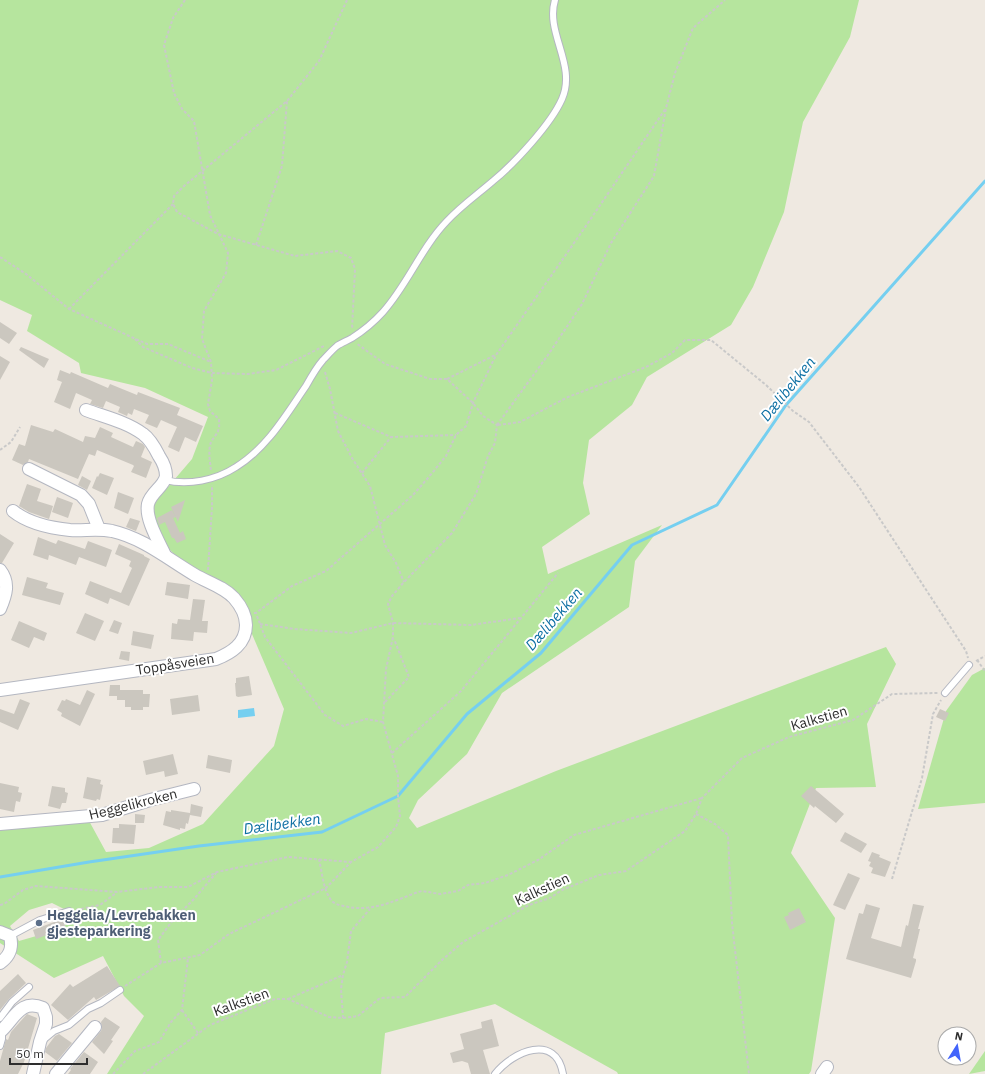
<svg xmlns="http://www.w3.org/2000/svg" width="985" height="1074" viewBox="0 0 985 1074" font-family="'IBM Plex Sans',sans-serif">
	<rect width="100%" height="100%" fill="#efe9e1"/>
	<g fill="#b6e59e" fill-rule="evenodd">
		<path d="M0,0H859L850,37L803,122L784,212L753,287L731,325L647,377L632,405L589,440L583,483L590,514L542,547L548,574L662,525L635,561L629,607L502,693L467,754L418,800L409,818L417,828L556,771L886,647L896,664L867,724L876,787L816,788L791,853L835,918L811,1071L809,1074H618L617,1072L495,1004L385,1033L381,1074H107L144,1016L124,996L103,956L54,978L0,943V824L88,819L106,852L149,848L203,824L274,746L284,709L249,627L230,588L178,558L166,546L151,515L156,495L168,487L192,459L208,417L145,388L81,373L79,363L27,331L32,315L0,300ZM52,903L64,909L67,921L64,928L19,941L10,926L29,910Z"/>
		<polygon points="985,668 985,803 918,809 946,711 972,675"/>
		<polygon points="985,1051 985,1071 969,1074"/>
	</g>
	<polygon fill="#75cff0" points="254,708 255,716 238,718 238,710"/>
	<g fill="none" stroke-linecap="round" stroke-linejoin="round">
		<polyline stroke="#75cff0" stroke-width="3" points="0,877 89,862 199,846 322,832 398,796 467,714 541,653 632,545 717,505 786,405 985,181"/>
	</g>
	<g fill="#cbc7bf">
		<polygon points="0,322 17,333 9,344 0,338"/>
		<polygon points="21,347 49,359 44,368 19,350"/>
		<polygon points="0,356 10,362 0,380"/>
		<polygon points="60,370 70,374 71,372 108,388 110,384 137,395 138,392 180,408 177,415 203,426 196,442 185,437 179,452 168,447 177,427 161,420 157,428 145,423 149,415 134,409 132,415 128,413 127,416 118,412 120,407 106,401 103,408 90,404 92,400 76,393 70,409 54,402 62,382 57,380"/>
		<polygon points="31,425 53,432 55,429 83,442 85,436 95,438 100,427 113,433 111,437 133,447 136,441 143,444 145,447 141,457 152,462 146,478 131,472 134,466 133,465 97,450 95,456 89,454 78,479 29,459 28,462 23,465 12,460 19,444 25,446"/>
		<polygon points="100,473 114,478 107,495 92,488 97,476 98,477"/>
		<polygon points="82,476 91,481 87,490 78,485"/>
		<polygon points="27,484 41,489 37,501 53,506 49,519 29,512 19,506"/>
		<polygon points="118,492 134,498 128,514 114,508"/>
		<polygon points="57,497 73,503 68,518 52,512"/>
		<polygon points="185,500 178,522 171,507"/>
		<polygon points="172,510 176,517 173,518 180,533 183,531 186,539 177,543 174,538 172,538 165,522 159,525 157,518"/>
		<polygon points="130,518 140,521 136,531 126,527"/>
		<polygon points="0,534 14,543 2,563 0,563"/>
		<polygon points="38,537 56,544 58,540 85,549 88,541 112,550 106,567 79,557 76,565 49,555 48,560 33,555"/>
		<polygon points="119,544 144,555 144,556 150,559 129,606 110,598 108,604 85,594 90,581 121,593 132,568 129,566 131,561 115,554"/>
		<polygon points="27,577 48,583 46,588 64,593 60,605 22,595"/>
		<polygon points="167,582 190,585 188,599 165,595"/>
		<polygon points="193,599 205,600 202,621 208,621 207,633 194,632 193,641 171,639 172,623 177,624 178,619 190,620"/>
		<polygon points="85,613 104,621 95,641 76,633"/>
		<polygon points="114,620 122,623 118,634 109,631"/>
		<polygon points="19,621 47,633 44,641 34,637 29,648 11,640"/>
		<polygon points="133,631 154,635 151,649 131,645"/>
		<polygon points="121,651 130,652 129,661 119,659"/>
		<polygon points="249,676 252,695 238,697 236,696 235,683 236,683 236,678"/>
		<polygon points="110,685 120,685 120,690 143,690 143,694 150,694 149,707 143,707 143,710 131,710 131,707 125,707 125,700 117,700 117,696 109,696"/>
		<polygon points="87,690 95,694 80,726 61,716 62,713 57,710 62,700 65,701 66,699 80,705"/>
		<polygon points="198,695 200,711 172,715 170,699"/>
		<polygon points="20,699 30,703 18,730 0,722 0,709 14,714"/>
		<polygon points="940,709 949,713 945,721 936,717"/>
		<polygon points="173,754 178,774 165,777 164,771 146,775 143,761"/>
		<polygon points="208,755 232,760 230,773 206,768"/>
		<polygon points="87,777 101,780 100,784 103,785 100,800 97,799 96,801 83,798"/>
		<polygon points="0,783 19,787 18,792 22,793 20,802 16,801 14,812 0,809"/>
		<polygon points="52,786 65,788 65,792 68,793 66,803 62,803 60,809 48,806"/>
		<polygon points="811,786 844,814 836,823 815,806 814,808 801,796"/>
		<polygon points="191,804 203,807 201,817 190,815 188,824 186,823 185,829 180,828 180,830 163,825 166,811 171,812 171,810 190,813"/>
		<polygon points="135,814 145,815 144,823 135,823"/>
		<polygon points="119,824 136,825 134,844 112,843 113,828 119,828"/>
		<polygon points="845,832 867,844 861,853 840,841"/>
		<polygon points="872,852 880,855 879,857 891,862 885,877 871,873 873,868 869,866 871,862 868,861"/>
		<polygon points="848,873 860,878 845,910 833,905"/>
		<polygon points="866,904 880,908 871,938 901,947 906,925 908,926 913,904 924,906 918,929 920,929 913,958 916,959 916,961 911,978 846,959 859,913 863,914"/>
		<polygon points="799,908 806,922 790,930 784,917 789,915 788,913"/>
		<polygon points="62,919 66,928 36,939 33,930"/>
		<polygon points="107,966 120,986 96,1000 94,997 68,1020 51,1005 70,984 73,987"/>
		<polygon points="18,974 26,983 9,999 0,1010 0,991"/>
		<polygon points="27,1014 37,1018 24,1062 18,1074 0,1074 0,1061 6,1039 8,1040 11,1032"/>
		<polygon points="105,1017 120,1027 111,1040 113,1041 104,1054 92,1042 101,1031 102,1028 101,1022"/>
		<polygon points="492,1019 499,1046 483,1050 490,1074 471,1074 468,1063 462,1061 453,1063 450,1053 464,1049 460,1034 482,1028 481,1022"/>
		<polygon points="59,1034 72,1043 57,1061 45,1052 46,1048 55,1036"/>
		<polygon points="84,1052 98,1062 90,1074 68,1074 71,1070 70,1069"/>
	</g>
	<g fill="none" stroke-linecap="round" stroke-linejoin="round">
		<defs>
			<g id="service">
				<path d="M165,480C188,486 216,480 236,467C267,448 286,415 306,386C311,377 316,368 323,360C327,356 332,350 337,346C341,343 347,341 352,338C363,331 374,322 383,312C408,284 421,248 447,221C461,206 478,194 493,181C514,164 551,124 562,99C577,65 545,33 555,0"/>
				<polyline points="945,693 969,665"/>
				<polyline points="10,936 40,920 69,911"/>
				<polyline points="0,1018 12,1002 29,987"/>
				<polyline points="42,1041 54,1031 69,1025 88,1009 101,1003 120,990"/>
				<polyline points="0,1046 2,1039 2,1030"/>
				<path d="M495,1074C513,1051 556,1033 563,1074"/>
			</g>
			<g id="minor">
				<path d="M86,410C105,417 127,422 143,434C150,439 155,448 159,456C163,462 166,468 166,476C164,487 151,492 148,504C145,519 159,542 165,555"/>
				<polyline points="29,469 81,495 89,504 99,529"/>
				<path d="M0,570C10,583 6,595 0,609"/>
				<path d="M0,690L216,659C231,653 246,644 246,625C246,614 241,606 234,598C224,587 207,582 195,575C168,559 143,538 112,531C97,528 84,531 70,530C50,528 28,523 13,511"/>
				<polyline points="0,824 102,815 150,800 194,789"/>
				<path d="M0,932L10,936C13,948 10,956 0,963"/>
				<path d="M0,1032C14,1020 20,998 43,1008L46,1017V1024L40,1042L33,1074"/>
				<polyline points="56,1074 95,1027"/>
				<polyline points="822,1074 827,1067"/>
			</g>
		</defs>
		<use href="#service" stroke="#b4b7c1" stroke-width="8"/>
		<use href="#minor" stroke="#b4b7c1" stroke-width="14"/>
		<g stroke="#c9c9c9" stroke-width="2" stroke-dasharray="3 2" stroke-linecap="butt">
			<path d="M185,0L173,18L164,45L174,93L182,109L194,121L210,215L228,253L226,273L204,311L202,339L211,362L212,380L208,404L210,411L219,419C220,433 217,432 211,442C208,450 210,462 211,471"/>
			<polyline points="347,0 319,61 287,101 184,186 174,196 173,204 177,212 218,234 295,256 337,251 351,258 355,269 352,329"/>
			<polyline points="256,245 282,166 287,101"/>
			<polyline points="0,257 26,274 69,309 147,344 168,344 211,362"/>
			<polyline points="69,309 173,204"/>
			<polyline points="135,339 143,347 192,368 212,373 248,374 276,370 324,346"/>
			<polyline points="325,372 330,389 338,431 352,458 370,486 385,545 396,563 404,582"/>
			<polyline points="447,379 495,355"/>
			<polyline points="335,413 391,437 456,435"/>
			<polyline points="497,425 548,355 582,304 611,243 654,176 666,108 675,73 693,28 725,0"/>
			<polyline points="498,425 520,422 568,397 646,367 672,353 685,340 711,340 766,385 793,411 809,422 859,487 966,651 968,658"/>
			<polyline points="0,450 11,442 20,427"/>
			<polyline points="362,473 391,437"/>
			<polyline points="208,570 212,507 212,485"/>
			<polyline points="254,613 256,613 292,586 326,571 413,495 428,478 446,456 456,435 466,426 473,403 496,355 590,220 666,108"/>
			<polyline points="257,616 265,637 325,715 343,726 366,719 383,722"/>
			<polyline points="260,624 295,629 351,633 393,623 471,625 520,618"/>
			<polyline points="977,660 985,671"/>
			<polyline points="976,661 985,656"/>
			<polyline points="385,702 409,677 394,639"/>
			<polyline points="392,753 461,691 558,573"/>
			<polyline points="696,814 715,824 728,835 732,923 749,1074"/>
			<path d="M319,859C322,872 323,889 331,900C334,904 339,905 344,906C370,913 394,901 418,892L422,891L440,894L458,891L468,885L485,883L508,875L538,860L574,835L702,798"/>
			<polyline points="892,879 922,778 933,714 941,700"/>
			<polyline points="0,905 4,904 23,890 36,886 117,892 159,887 188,887 217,872 288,857 351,862"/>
			<polyline points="76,910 100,905 116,893"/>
			<polyline points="161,963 158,940 173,920 194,899 216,873"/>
			<polyline points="125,986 161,963 200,955 229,934 326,888 351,862 378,847 396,827 400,816 398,796 398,776 383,722 386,669 393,637 393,623 388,604 392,596 404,582 452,533 476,494 488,456 495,443 497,425 483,416 473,403 447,379 430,379 385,364 356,343"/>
			<polyline points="288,999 343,975"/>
			<polyline points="182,1010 198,1033"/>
			<polyline points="343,1018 341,989 343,975 347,962 351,931 370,909"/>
			<polyline points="113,1074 135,1051 159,1042 171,1022 182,1010 188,958"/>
			<polyline points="143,1074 210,1025 275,999 288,999 329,1017 343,1018 358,1016 380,998 405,997 442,960 463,942 529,905 550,898 562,890 599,875 626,871 685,831 696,814 702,798 742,758 789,737 853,720 892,694 938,693"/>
		</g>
		<use href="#service" stroke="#fff" stroke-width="6"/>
		<use href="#minor" stroke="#fff" stroke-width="12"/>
	</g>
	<circle fill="#5c6f8a" stroke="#fff" stroke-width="1.5" cx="39" cy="923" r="4"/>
	<g text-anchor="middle" stroke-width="4" stroke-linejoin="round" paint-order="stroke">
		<g font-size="14" fill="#2e2e2e" stroke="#fff">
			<text transform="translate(175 664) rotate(-9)" y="5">Toppåsveien</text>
			<text transform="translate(819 718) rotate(-16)" y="5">Kalkstien</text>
			<text transform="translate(133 804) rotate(-14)" y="5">Heggelikroken</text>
			<text transform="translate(542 889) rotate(-25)" y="5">Kalkstien</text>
			<text transform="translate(241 1002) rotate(-20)" y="5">Kalkstien</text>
		</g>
		<g font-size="14" font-weight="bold" fill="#4e5e75" stroke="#fff" text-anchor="start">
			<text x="47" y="920">Heggelia/Levrebakken<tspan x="47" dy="16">gjesteparkering</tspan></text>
		</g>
		<g font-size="15" font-style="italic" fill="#0d6fa3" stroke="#fff">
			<text transform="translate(788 389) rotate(-51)" y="5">Dælibekken</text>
			<text transform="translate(554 619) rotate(-49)" y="5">Dælibekken</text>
			<text transform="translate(282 824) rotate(-8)" y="5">Dælibekken</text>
		</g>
	</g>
	<g transform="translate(957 1046) rotate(11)"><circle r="19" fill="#ffffff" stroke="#ababab"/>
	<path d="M0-3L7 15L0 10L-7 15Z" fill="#4264fb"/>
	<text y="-6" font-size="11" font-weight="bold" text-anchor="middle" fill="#2e2e2e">N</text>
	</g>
	<path d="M10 1058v6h77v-6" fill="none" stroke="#2e2e2e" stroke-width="2"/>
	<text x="16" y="1058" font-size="12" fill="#2e2e2e" stroke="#ffffff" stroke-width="3" paint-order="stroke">50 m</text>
</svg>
